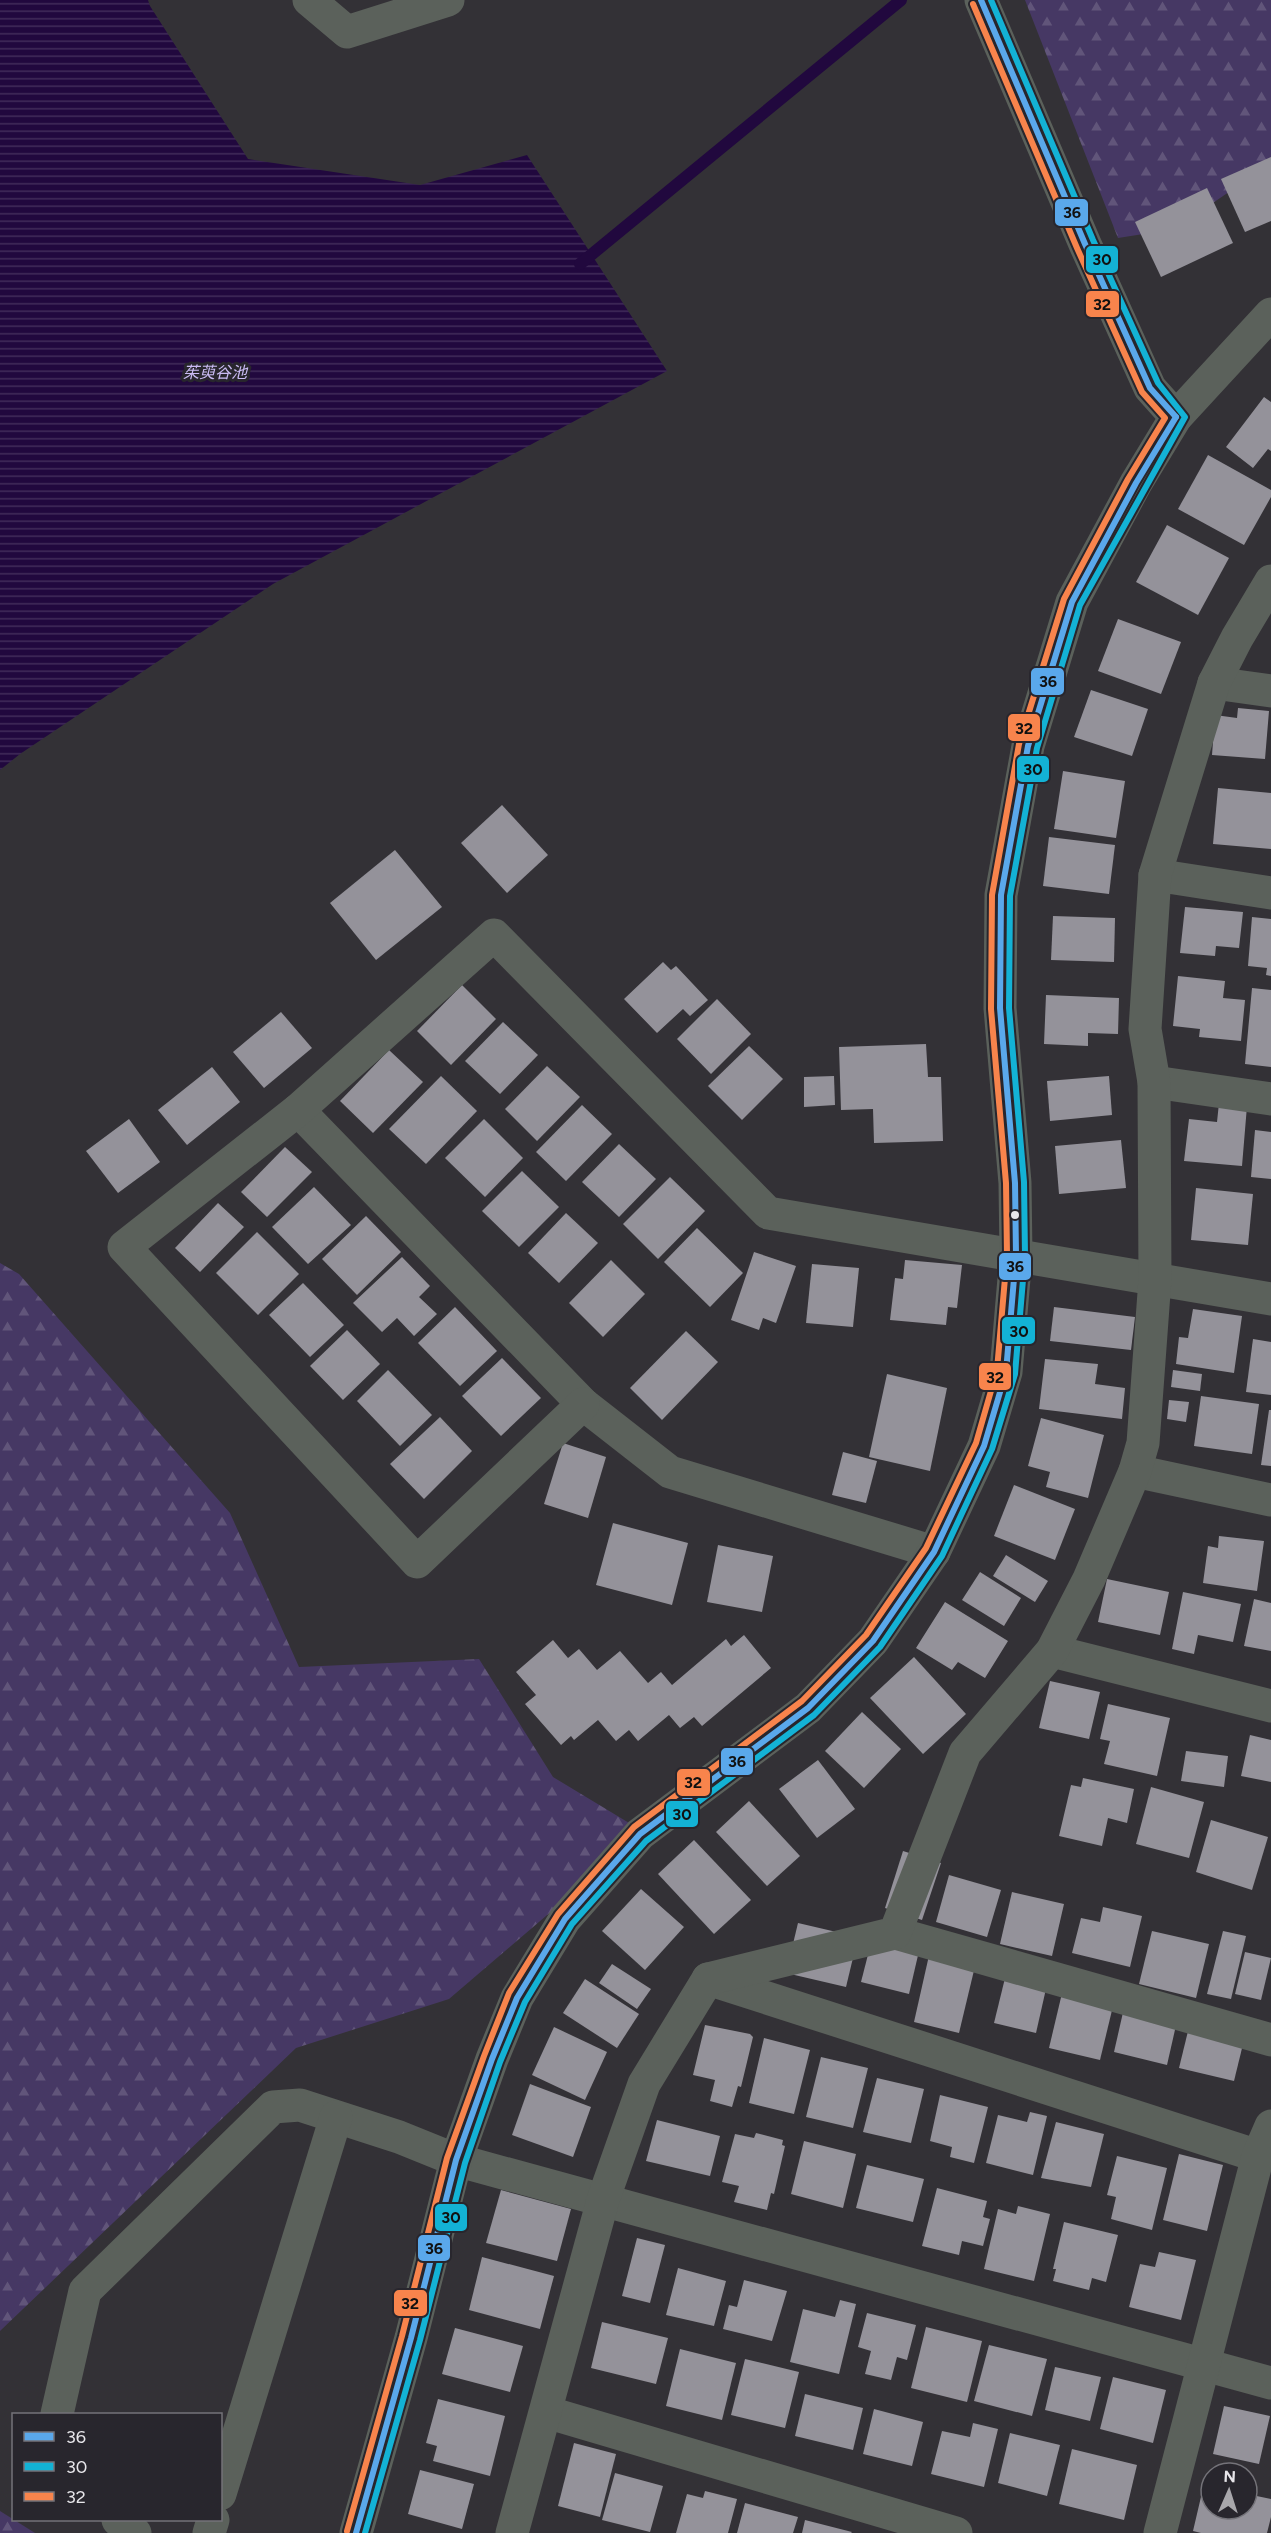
<svg xmlns="http://www.w3.org/2000/svg" width="1271" height="2533" viewBox="0 0 1271 2533" font-family="Figtree,'Noto Sans JP',sans-serif">
	<defs>
		<pattern id="forest-firs" width="22" height="20" patternUnits="userSpaceOnUse" patternTransform="scale(1.5)"><rect width="22" height="20" fill="#463864"/><path d="M5 1l3.5 6h-7zM16 11l3.5 6h-7z" fill="#61557a"/></pattern>
		<pattern id="water-rules" width="6" height="5" patternUnits="userSpaceOnUse" patternTransform="scale(1.5)"><rect width="6" height="5" fill="#21083e"/><path d="M0 2.5h6" fill="none" stroke="#412c5a"/></pattern>
	</defs>
	<rect width="100%" height="100%" fill="#333136"/>
	<g fill="url(#forest-firs)">
		<polygon points="1025,0 1271,0 1271,163 1175,229 1118,238"/>
		<polygon points="0,1263 19,1274 230,1513 299,1667 479,1659 553,1777 644,1832 449,1999 296,2048 0,2331"/>
		<polygon points="0,2511 35,2533 0,2533"/>
	</g>
	<polygon fill="url(#water-rules)" points="0,0 148,0 150,6 248,159 420,185 527,155 667,371 273,584 20,754 0,770"/>
	<g fill="none" stroke-linecap="round" stroke-linejoin="round">
		<polyline stroke="#21083e" stroke-width="12" points="580,264 901,0"/>
	</g>
	<g fill="#94929a">
		<polygon points="1271,157 1271,221 1245,232 1221,179"/>
		<polygon points="1207,188 1233,243 1161,277 1135,222"/>
		<polygon points="1264,397 1271,402 1271,451 1268,449 1253,468 1226,447"/>
		<polygon points="1208,455 1271,490 1271,497 1244,545 1178,509"/>
		<polygon points="1167,525 1229,558 1198,615 1136,582"/>
		<polygon points="1118,619 1181,642 1161,694 1098,671"/>
		<polygon points="1091,690 1148,709 1132,756 1074,737"/>
		<polygon points="1238,708 1269,711 1265,759 1212,755 1215,715 1237,718"/>
		<polygon points="1063,771 1125,781 1116,838 1054,829"/>
		<polygon points="1218,788 1271,793 1271,849 1213,844"/>
		<polygon points="502,805 548,855 507,893 461,843"/>
		<polygon points="1049,837 1115,845 1109,894 1043,886"/>
		<polygon points="395,850 442,907 376,960 330,903"/>
		<polygon points="1185,907 1243,912 1239,948 1216,946 1215,956 1180,953"/>
		<polygon points="1053,916 1115,918 1114,962 1051,960"/>
		<polygon points="1252,917 1271,919 1271,976 1266,975 1267,968 1248,966"/>
		<polygon points="663,962 671,970 676,966 708,1000 690,1016 683,1009 657,1033 624,999"/>
		<polygon points="1178,976 1225,981 1223,998 1245,1000 1241,1041 1199,1037 1200,1029 1173,1026"/>
		<polygon points="462,985 496,1019 451,1065 417,1031"/>
		<polygon points="1252,988 1271,990 1271,1067 1245,1064"/>
		<polygon points="1046,995 1119,998 1118,1034 1088,1033 1088,1046 1044,1044"/>
		<polygon points="717,999 751,1034 711,1074 677,1039"/>
		<polygon points="281,1012 312,1048 264,1088 233,1052"/>
		<polygon points="503,1022 538,1055 500,1094 465,1061"/>
		<polygon points="926,1044 928,1077 941,1077 943,1141 874,1143 873,1109 841,1110 839,1047"/>
		<polygon points="749,1046 783,1079 742,1120 708,1086"/>
		<polygon points="389,1050 423,1082 373,1133 340,1101"/>
		<polygon points="547,1066 580,1097 537,1141 505,1109"/>
		<polygon points="212,1067 240,1102 187,1145 158,1110"/>
		<polygon points="441,1076 477,1111 426,1164 389,1129"/>
		<polygon points="834,1076 835,1105 804,1107 804,1077"/>
		<polygon points="1109,1076 1112,1115 1050,1121 1047,1081"/>
		<polygon points="1219,1103 1247,1106 1242,1166 1184,1161 1189,1119 1217,1122"/>
		<polygon points="582,1105 612,1134 566,1181 536,1152"/>
		<polygon points="129,1119 160,1162 118,1193 86,1151"/>
		<polygon points="484,1119 523,1158 485,1197 445,1158"/>
		<polygon points="1255,1130 1271,1132 1271,1179 1251,1177"/>
		<polygon points="1121,1140 1126,1188 1059,1194 1055,1146"/>
		<polygon points="619,1144 656,1179 619,1217 582,1182"/>
		<polygon points="285,1147 312,1172 267,1217 241,1192"/>
		<polygon points="522,1171 559,1207 519,1247 482,1211"/>
		<polygon points="670,1177 705,1211 658,1259 623,1224"/>
		<polygon points="314,1187 351,1225 308,1264 272,1227"/>
		<polygon points="1196,1188 1253,1194 1248,1245 1191,1240"/>
		<polygon points="218,1203 244,1227 200,1272 175,1248"/>
		<polygon points="566,1213 598,1243 559,1283 528,1253"/>
		<polygon points="366,1216 401,1252 357,1295 322,1259"/>
		<polygon points="697,1228 743,1273 710,1307 664,1262"/>
		<polygon points="257,1232 299,1274 258,1315 216,1273"/>
		<polygon points="754,1252 796,1266 776,1323 763,1318 759,1330 731,1320"/>
		<polygon points="402,1257 430,1286 419,1297 437,1314 414,1336 397,1318 382,1332 353,1303"/>
		<polygon points="611,1260 645,1294 603,1337 569,1303"/>
		<polygon points="905,1260 962,1265 957,1308 948,1307 946,1325 890,1320 895,1278 903,1279"/>
		<polygon points="812,1264 859,1268 853,1327 806,1323"/>
		<polygon points="303,1283 344,1325 310,1357 269,1315"/>
		<polygon points="455,1307 497,1351 460,1386 418,1343"/>
		<polygon points="1054,1307 1135,1317 1131,1350 1050,1341"/>
		<polygon points="1193,1309 1242,1316 1234,1373 1176,1364 1179,1337 1188,1338"/>
		<polygon points="347,1330 380,1364 343,1400 310,1366"/>
		<polygon points="686,1331 718,1362 662,1420 630,1388"/>
		<polygon points="1253,1339 1271,1342 1271,1395 1246,1392"/>
		<polygon points="502,1358 541,1398 501,1436 462,1396"/>
		<polygon points="1045,1359 1098,1364 1095,1384 1125,1388 1122,1419 1039,1409"/>
		<polygon points="388,1370 432,1415 400,1446 357,1401"/>
		<polygon points="1173,1370 1202,1374 1200,1391 1171,1387"/>
		<polygon points="887,1374 947,1388 930,1471 869,1457"/>
		<polygon points="1201,1396 1259,1404 1252,1454 1194,1446"/>
		<polygon points="1169,1400 1189,1402 1186,1422 1167,1419"/>
		<polygon points="1269,1410 1271,1410 1271,1466 1261,1465"/>
		<polygon points="440,1417 472,1451 424,1499 390,1464"/>
		<polygon points="1041,1418 1104,1435 1088,1498 1046,1487 1050,1472 1028,1466"/>
		<polygon points="563,1443 606,1457 588,1518 544,1504"/>
		<polygon points="843,1452 877,1461 866,1503 832,1495"/>
		<polygon points="1014,1485 1075,1509 1055,1560 994,1536"/>
		<polygon points="613,1523 688,1543 672,1605 596,1585"/>
		<polygon points="1219,1536 1264,1541 1257,1591 1203,1583 1208,1546 1218,1548"/>
		<polygon points="718,1545 773,1556 762,1612 707,1602"/>
		<polygon points="1006,1555 1048,1581 1035,1602 993,1576"/>
		<polygon points="980,1572 1021,1598 1004,1626 962,1600"/>
		<polygon points="1107,1579 1169,1592 1160,1635 1098,1622"/>
		<polygon points="1183,1592 1241,1604 1233,1642 1198,1635 1194,1654 1172,1649"/>
		<polygon points="1254,1599 1271,1603 1271,1651 1244,1646"/>
		<polygon points="945,1602 1008,1641 985,1678 958,1662 952,1670 916,1648"/>
		<polygon points="744,1635 771,1668 702,1726 694,1717 680,1728 669,1715 638,1741 629,1730 616,1741 598,1720 574,1740 571,1736 561,1745 525,1704 536,1695 516,1672 553,1640 568,1658 579,1649 597,1670 620,1651 648,1683 661,1672 672,1685 726,1639 731,1646"/>
		<polygon points="914,1657 966,1714 923,1754 870,1698"/>
		<polygon points="1050,1681 1100,1692 1089,1739 1039,1728"/>
		<polygon points="1108,1704 1170,1718 1157,1776 1104,1764 1110,1741 1100,1739"/>
		<polygon points="862,1712 901,1749 864,1788 825,1751"/>
		<polygon points="1250,1735 1271,1740 1271,1782 1241,1776"/>
		<polygon points="1186,1751 1228,1756 1224,1787 1181,1781"/>
		<polygon points="818,1760 855,1809 817,1838 779,1789"/>
		<polygon points="1083,1778 1134,1789 1127,1823 1108,1818 1102,1846 1059,1836 1071,1785 1081,1787"/>
		<polygon points="1151,1787 1204,1802 1189,1858 1136,1844"/>
		<polygon points="749,1801 800,1856 767,1886 716,1832"/>
		<polygon points="1211,1820 1268,1837 1252,1890 1196,1872"/>
		<polygon points="694,1840 751,1900 714,1934 658,1874"/>
		<polygon points="903,1851 941,1863 922,1920 885,1908"/>
		<polygon points="949,1875 1001,1890 987,1937 936,1922"/>
		<polygon points="641,1889 684,1927 645,1970 602,1931"/>
		<polygon points="1012,1892 1064,1904 1052,1956 1000,1944"/>
		<polygon points="1103,1907 1142,1916 1130,1967 1072,1953 1081,1918 1100,1922"/>
		<polygon points="798,1923 858,1937 846,1987 786,1973"/>
		<polygon points="1152,1931 1209,1944 1196,1998 1139,1984"/>
		<polygon points="1223,1931 1246,1936 1231,1999 1207,1994"/>
		<polygon points="872,1939 919,1951 909,1994 861,1982"/>
		<polygon points="930,1951 976,1962 959,2033 914,2022"/>
		<polygon points="1245,1952 1271,1958 1261,2000 1235,1994"/>
		<polygon points="612,1964 651,1989 637,2009 599,1983"/>
		<polygon points="1007,1970 1048,1980 1036,2033 994,2023"/>
		<polygon points="585,1979 639,2014 617,2048 563,2013"/>
		<polygon points="1063,1989 1114,2002 1100,2060 1049,2048"/>
		<polygon points="1124,2008 1177,2021 1167,2065 1114,2052"/>
		<polygon points="1190,2023 1245,2036 1234,2081 1179,2068"/>
		<polygon points="705,2025 750,2034 753,2037 741,2087 738,2086 732,2107 710,2101 715,2080 693,2075"/>
		<polygon points="554,2027 607,2052 585,2100 532,2075"/>
		<polygon points="764,2038 810,2050 794,2114 749,2103"/>
		<polygon points="821,2057 868,2068 853,2128 806,2117"/>
		<polygon points="877,2078 924,2089 911,2143 863,2132"/>
		<polygon points="530,2084 591,2107 573,2157 512,2135"/>
		<polygon points="940,2095 988,2107 974,2163 950,2157 952,2147 930,2141"/>
		<polygon points="1030,2112 1047,2116 1033,2175 986,2163 998,2115 1027,2122"/>
		<polygon points="657,2120 720,2136 710,2176 646,2161"/>
		<polygon points="1056,2122 1104,2134 1091,2187 1041,2178"/>
		<polygon points="756,2133 783,2140 782,2145 785,2146 774,2194 771,2193 767,2210 734,2202 739,2186 722,2182 735,2134 754,2138"/>
		<polygon points="804,2141 856,2154 843,2208 791,2194"/>
		<polygon points="1179,2154 1223,2165 1207,2231 1163,2220"/>
		<polygon points="1117,2156 1167,2168 1152,2230 1111,2219 1116,2197 1107,2195"/>
		<polygon points="867,2165 924,2179 913,2222 856,2208"/>
		<polygon points="937,2188 987,2201 983,2217 990,2219 983,2246 962,2241 959,2255 922,2246"/>
		<polygon points="501,2190 571,2209 557,2261 486,2243"/>
		<polygon points="1018,2206 1050,2214 1034,2281 984,2269 998,2209 1016,2214"/>
		<polygon points="1064,2222 1118,2235 1106,2282 1092,2278 1089,2290 1053,2281 1056,2269 1053,2269"/>
		<polygon points="637,2238 665,2245 650,2303 622,2296"/>
		<polygon points="1159,2252 1196,2260 1181,2320 1129,2307 1140,2264 1155,2267"/>
		<polygon points="482,2257 554,2276 540,2329 469,2310"/>
		<polygon points="678,2268 726,2281 714,2326 666,2315"/>
		<polygon points="744,2280 787,2291 772,2341 723,2329 729,2305 737,2307"/>
		<polygon points="840,2300 856,2304 839,2374 790,2362 803,2309 835,2317"/>
		<polygon points="867,2313 916,2325 907,2360 897,2357 891,2380 865,2374 871,2351 858,2347"/>
		<polygon points="602,2322 668,2338 656,2384 591,2368"/>
		<polygon points="926,2327 982,2341 967,2402 911,2388"/>
		<polygon points="455,2328 523,2346 510,2392 442,2374"/>
		<polygon points="989,2345 1047,2359 1032,2416 974,2401"/>
		<polygon points="680,2349 736,2363 722,2420 666,2406"/>
		<polygon points="745,2359 799,2372 785,2428 731,2415"/>
		<polygon points="1055,2367 1101,2377 1090,2421 1045,2410"/>
		<polygon points="1113,2377 1166,2390 1153,2443 1100,2429"/>
		<polygon points="805,2394 863,2408 853,2450 795,2436"/>
		<polygon points="438,2399 505,2416 490,2476 433,2461 437,2446 426,2443"/>
		<polygon points="1224,2406 1270,2416 1259,2464 1213,2454"/>
		<polygon points="874,2409 923,2422 912,2466 863,2454"/>
		<polygon points="973,2423 998,2429 984,2487 931,2474 942,2431 970,2437"/>
		<polygon points="1010,2433 1060,2445 1047,2496 998,2483"/>
		<polygon points="574,2443 616,2454 600,2517 558,2506"/>
		<polygon points="1072,2449 1137,2465 1124,2520 1059,2504"/>
		<polygon points="420,2470 474,2484 462,2529 408,2514"/>
		<polygon points="615,2473 663,2486 650,2532 602,2520"/>
		<polygon points="1204,2484 1211,2486 1211,2509 1247,2509 1247,2494 1271,2499 1271,2517 1267,2533 1201,2533 1193,2531"/>
		<polygon points="705,2491 737,2499 728,2533 676,2533 687,2494 703,2498"/>
		<polygon points="745,2503 798,2517 793,2533 737,2533"/>
		<polygon points="805,2520 852,2532 851,2533 802,2533"/>
	</g>
	<g fill="none" stroke-linecap="round" stroke-linejoin="round">
		<g stroke="#5b615b" stroke-width="33">
			<polyline points="309,0 347,32 448,0"/>
			<polyline points="981,0 1085,244 1150,388 1176,417"/>
			<polyline points="1214,683 1271,691"/>
			<polyline points="1155,875 1271,893"/>
			<polyline points="1154,1082 1271,1099"/>
			<polyline points="298,1110 583,1404 670,1472 934,1552"/>
			<polyline points="583,1404 417,1562 124,1247 298,1110 494,935 768,1213 1271,1299"/>
			<polyline points="1135,1471 1271,1500"/>
			<polyline points="1052,1651 1271,1706"/>
			<polyline points="895,1933 1271,2040"/>
			<polyline points="708,1979 1258,2156"/>
			<polyline points="546,2412 956,2533"/>
			<polyline points="57,2414 85,2291 273,2107 300,2105 399,2137 456,2160 1271,2383"/>
			<polyline points="220,2494 336,2117"/>
			<polyline points="118,2520 135,2533"/>
			<polyline points="209,2533 213,2520"/>
			<polyline points="356,2533 411,2338 456,2160 492,2059 517,1998 565,1919 640,1834 808,1708 873,1641 934,1552 984,1446 1006,1372 1016,1255 1015,1183 1000,1008 1001,895 1028,746 1072,602 1136,483 1176,417 1271,314"/>
			<polyline points="512,2533 603,2200 644,2084 708,1979 895,1933 965,1753 1052,1651 1089,1579 1135,1471 1143,1443 1155,1279 1154,1082 1145,1029 1155,875 1214,683 1237,638 1271,581"/>
			<polyline points="1160,2533 1258,2156 1271,2126"/>
		</g>
		<defs>
			<g id="bus-1">
				<polyline points="981,0 1085,244 1150,388 1176,417"/>
				<polyline points="356,2533 411,2338 456,2160 492,2059 517,1998 565,1919 640,1834 808,1708 873,1641 934,1552 984,1446 1006,1372 1016,1255 1015,1183 1000,1008 1001,895 1028,746 1072,602 1136,483 1176,417"/>
			</g>
			<polyline id="bus-2" points="365,2533 420,2340 465,2163 500,2062 525,2002 572,1924 646,1841 814,1715 880,1647 942,1556 992,1449 1015,1374 1025,1256 1024,1182 1009,1008 1010,896 1037,748 1080,605 1185,417 1158,383 1093,240 991,0"/>
			<polyline id="bus-3" points="347,2531 402,2336 447,2158 484,2056 509,1993 558,1914 634,1827 802,1701 866,1635 926,1548 976,1443 997,1370 1007,1255 1006,1183 991,1009 992,895 1019,744 1064,599 1128,479 1165,418 1142,392 1077,248 973,4"/>
		</defs>
		<use href="#bus-1" stroke="#28262d" stroke-width="10"/>
		<use href="#bus-2" stroke="#28262d" stroke-width="10"/>
		<use href="#bus-3" stroke="#28262d" stroke-width="10"/>
		<use href="#bus-1" stroke="#5aa8eb" stroke-width="6"/>
		<use href="#bus-2" stroke="#13b2d5" stroke-width="6"/>
		<use href="#bus-3" stroke="#f8844c" stroke-width="6"/>
	</g>
	<circle fill="#e7e6ea" stroke="#28262d" stroke-width="2" cx="1015" cy="1215" r="5"/>
	<g text-anchor="middle" stroke-width="6" stroke-linejoin="round" paint-order="stroke">
		<g font-size="16" font-style="italic" fill="#cabbf3" stroke="#28262d">
			<text x="215" y="378">茱萸谷池</text>
		</g>
	</g>
	<g stroke="#28262d" stroke-width="2">
		<rect x="1054" y="198" width="35" height="29" rx="6" fill="#5aa8eb"/>
		<rect x="1085" y="245" width="34" height="29" rx="6" fill="#13b2d5"/>
		<rect x="1085" y="290" width="35" height="28" rx="6" fill="#f8844c"/>
		<rect x="1030" y="667" width="35" height="29" rx="6" fill="#5aa8eb"/>
		<rect x="1007" y="713" width="34" height="29" rx="6" fill="#f8844c"/>
		<rect x="1016" y="755" width="34" height="28" rx="6" fill="#13b2d5"/>
		<rect x="998" y="1252" width="34" height="29" rx="6" fill="#5aa8eb"/>
		<rect x="1001" y="1316" width="35" height="29" rx="6" fill="#13b2d5"/>
		<rect x="978" y="1362" width="34" height="29" rx="6" fill="#f8844c"/>
		<rect x="720" y="1747" width="34" height="29" rx="6" fill="#5aa8eb"/>
		<rect x="676" y="1768" width="35" height="29" rx="6" fill="#f8844c"/>
		<rect x="665" y="1800" width="34" height="28" rx="6" fill="#13b2d5"/>
		<rect x="434" y="2203" width="34" height="29" rx="6" fill="#13b2d5"/>
		<rect x="417" y="2234" width="34" height="28" rx="6" fill="#5aa8eb"/>
		<rect x="393" y="2289" width="35" height="28" rx="6" fill="#f8844c"/>
	</g>
	<g font-size="16" text-anchor="middle" font-weight="bold" fill="#111">
		<text x="1072" y="218">36</text>
		<text x="1102" y="265">30</text>
		<text x="1102" y="310">32</text>
		<text x="1048" y="687">36</text>
		<text x="1024" y="734">32</text>
		<text x="1033" y="775">30</text>
		<text x="1015" y="1272">36</text>
		<text x="1019" y="1337">30</text>
		<text x="995" y="1383">32</text>
		<text x="737" y="1767">36</text>
		<text x="693" y="1788">32</text>
		<text x="682" y="1820">30</text>
		<text x="451" y="2223">30</text>
		<text x="434" y="2254">36</text>
		<text x="410" y="2309">32</text>
	</g>
	<rect x="12" y="2413" width="210" height="108" fill="#28262d" stroke="#747379" stroke-width="1.5"/>
	<rect x="24" y="2432" width="30" height="9" fill="#5aa8eb" stroke="#747379" stroke-width="1.5"/>
	<text x="66" y="2443" font-size="18" fill="#e7e6ea">36</text>
	<rect x="24" y="2462" width="30" height="9" fill="#13b2d5" stroke="#747379" stroke-width="1.5"/>
	<text x="66" y="2473" font-size="18" fill="#e7e6ea">30</text>
	<rect x="24" y="2492" width="30" height="9" fill="#f8844c" stroke="#747379" stroke-width="1.5"/>
	<text x="66" y="2503" font-size="18" fill="#e7e6ea">32</text>
	<g transform="translate(1229 2491) rotate(3)"><circle r="28" fill="#28262d" stroke="#747379" stroke-width="1.5"/>
	<path d="M0-4.5L10 22L0 15L-10 22Z" fill="#a8a7ab"/>
	<text y="-9" font-size="16" font-weight="bold" text-anchor="middle" fill="#e7e6ea">N</text>
	</g>
</svg>
